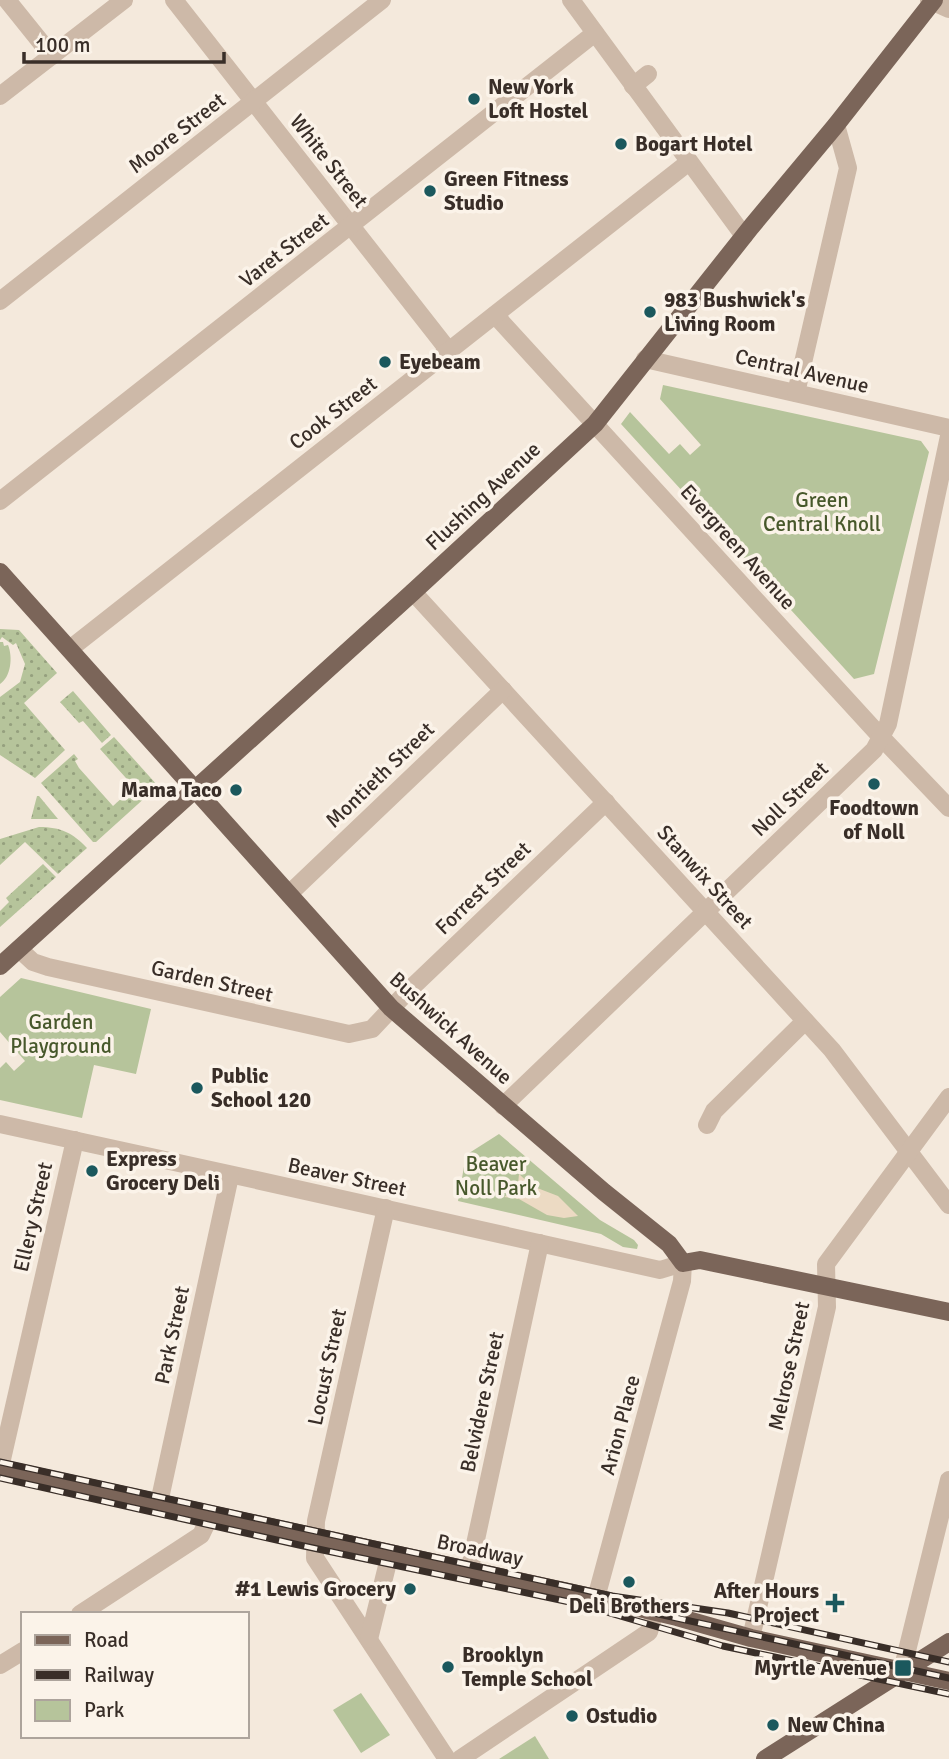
<svg xmlns="http://www.w3.org/2000/svg" width="949" height="1759" viewBox="0 0 949 1759" font-family="Signika,sans-serif">
	<defs>
		<pattern id="grass-dots" width="8" height="8" patternUnits="userSpaceOnUse" patternTransform="scale(1.75)"><rect width="8" height="8" fill="#b6c49b"/><path d="M2 2h.1M6 6h.1" fill="none" stroke="#95a07e" stroke-width="1.8" stroke-linecap="round"/></pattern>
	</defs>
	<rect width="100%" height="100%" fill="#f4e9dc"/>
	<g fill="url(#grass-dots)">
		<polygon points="0,629 19,630 57,673 24,703 65,750 35,778 0,755 0,697 20,682 25,664 16,643 13,645 2,637 0,640"/>
		<polygon points="73,691 111,735 102,743 83,721 79,723 60,702"/>
		<polygon points="114,737 158,786 96,842 93,842 41,783 74,754 78,759 75,761 79,768 113,806 134,787 100,749"/>
		<polygon points="37,796 39,796 58,819 31,819"/>
		<path d="M39,827C61,827 73,833 87,848L58,874L25,842L0,865V839Z"/>
		<polygon points="43,864 56,877 0,927 0,911 9,902 6,898"/>
	</g>
	<g fill="#b6c49b">
		<polygon points="663,385 921,441 929,452 874,674 854,679 621,424 630,412 669,454 680,444 690,455 701,445 660,399"/>
		<path d="M0,642H3L4,646L8,645C13,657 11,677 0,684Z"/>
		<polygon points="21,978 151,1009 136,1074 94,1065 82,1118 0,1100 0,1068 6,1062 14,1071 25,1061 0,1032 0,997"/>
		<polygon points="499,1134 600,1220 634,1240 638,1245 637,1249 623,1247 601,1234 458,1201 466,1155"/>
		<polygon points="361,1693 390,1735 361,1753 333,1710"/>
		<polygon points="535,1736 549,1759 499,1759"/>
	</g>
	<polygon fill="#ecdac3" points="519,1174 532,1186 558,1196 578,1216 564,1218 547,1215 519,1199 504,1197 514,1190 521,1192 523,1190 518,1184"/>
	<g fill="none" stroke-linecap="round" stroke-linejoin="round">
		<g stroke="#cdb9a8" stroke-width="18">
			<polyline points="7,0 52,56"/>
			<polyline points="174,0 449,351"/>
			<polyline points="571,0 744,236"/>
			<polyline points="929,0 949,9"/>
			<polyline points="633,86 648,74"/>
			<polyline points="0,96 124,0"/>
			<polyline points="0,301 382,0"/>
			<polyline points="495,315 881,737 949,808"/>
			<polyline points="645,359 949,428"/>
			<polyline points="796,393 848,168 836,125"/>
			<polyline points="0,501 595,33"/>
			<polyline points="413,592 832,1050 949,1205"/>
			<polyline points="71,648 689,162"/>
			<polyline points="289,894 503,690"/>
			<polyline points="19,949 33,962 48,967 349,1034 372,1029 405,994 606,802"/>
			<polyline points="503,1106 874,750 888,724 949,436"/>
			<path d="M0,1124C220,1172 441,1220 660,1270L683,1263L682,1281L596,1598"/>
			<polyline points="707,1125 714,1111 805,1021"/>
			<polyline points="386,1208 316,1521 315,1558 447,1759"/>
			<polyline points="0,1468 75,1140"/>
			<polyline points="159,1503 230,1176"/>
			<polyline points="469,1572 540,1243"/>
			<polyline points="80,1614 201,1535 211,1514"/>
			<polyline points="751,1638 827,1307 826,1264 949,1097"/>
			<polyline points="369,1639 390,1554"/>
			<polyline points="0,1665 23,1651"/>
			<polyline points="902,1671 949,1480"/>
			<polyline points="460,1759 649,1632 655,1612"/>
		</g>
		<g stroke="#7b6559" stroke-width="18">
			<polyline points="0,572 391,1008 604,1192 669,1244 683,1263 700,1260 949,1312"/>
			<polyline points="0,966 413,592 595,424 751,227 836,125 934,0"/>
			<polyline points="0,1468 596,1598 677,1617 751,1638 949,1681"/>
			<polyline points="765,1759 949,1642"/>
		</g>
		<defs>
			<g id="rail">
				<polyline points="0,1462 612,1596 728,1613 949,1662"/>
				<polyline points="0,1478 299,1545 579,1604 723,1646 949,1694"/>
				<polyline points="622,1606 949,1678"/>
			</g>
		</defs>
		<use href="#rail" stroke="#392e28" stroke-width="7"/>
		<use href="#rail" stroke="#fbf3e9" stroke-width="4.5" stroke-dasharray="13" stroke-linecap="butt"/>
	</g>
	<g fill="#1b585d" stroke="#fbf3e9" stroke-width="2.5">
		<circle cx="474" cy="99" r="7"/>
		<circle cx="621" cy="144" r="7"/>
		<circle cx="430" cy="191" r="7"/>
		<circle cx="650" cy="312" r="7"/>
		<circle cx="385" cy="362" r="7"/>
		<circle cx="874" cy="784" r="7"/>
		<circle cx="236" cy="790" r="7"/>
		<circle cx="197" cy="1088" r="7"/>
		<circle cx="92" cy="1171" r="7"/>
		<circle cx="629" cy="1582" r="7"/>
		<circle cx="410" cy="1589" r="7"/>
		<path d="M831.5 1592.5h7v7h7v7h-7v7h-7v-7h-7v-7h7z"/>
		<circle cx="448" cy="1667" r="7"/>
		<rect x="894" y="1659" width="18" height="18" rx="3.5"/>
		<circle cx="572" cy="1716" r="7"/>
		<circle cx="773" cy="1725" r="7"/>
	</g>
	<g text-anchor="middle" stroke-width="7" stroke-linejoin="round" paint-order="stroke">
		<g font-size="21" font-weight="bold" fill="#392e28" stroke="#fbf3e9" text-anchor="start">
			<text x="488" y="94">New York<tspan x="488" dy="24">Loft Hostel</tspan></text>
			<text x="635" y="151">Bogart Hotel</text>
			<text x="444" y="186">Green Fitness<tspan x="444" dy="24">Studio</tspan></text>
			<text x="664" y="307">983 Bushwick's<tspan x="664" dy="24">Living Room</tspan></text>
			<text x="399" y="369">Eyebeam</text>
			<text x="222" y="797" text-anchor="end">Mama Taco</text>
			<text x="874" y="815" text-anchor="middle">Foodtown<tspan x="874" dy="24">of Noll</tspan></text>
			<text x="211" y="1083">Public<tspan x="211" dy="24">School 120</tspan></text>
			<text x="106" y="1166">Express<tspan x="106" dy="24">Grocery Deli</tspan></text>
			<text x="396" y="1596" text-anchor="end">#1 Lewis Grocery</text>
			<text x="819" y="1598" text-anchor="end">After Hours<tspan x="819" dy="24">Project</tspan></text>
			<text x="629" y="1613" text-anchor="middle">Deli Brothers</text>
			<text x="462" y="1662">Brooklyn<tspan x="462" dy="24">Temple School</tspan></text>
			<text x="887" y="1675" text-anchor="end">Myrtle Avenue</text>
			<text x="586" y="1723">Ostudio</text>
			<text x="787" y="1732">New China</text>
		</g>
		<g font-size="21" fill="#392e28" stroke="#fbf3e9">
			<text transform="translate(177 133) rotate(-38)" y="7">Moore Street</text>
			<text transform="translate(329 161) rotate(52)" y="7">White Street</text>
			<text transform="translate(284 250) rotate(-38)" y="7">Varet Street</text>
			<text transform="translate(802 371) rotate(13)" y="7">Central Avenue</text>
			<text transform="translate(333 413) rotate(-38)" y="7">Cook Street</text>
			<text transform="translate(483 496) rotate(-43)" y="7">Flushing Avenue</text>
			<text transform="translate(738 547) rotate(48)" y="7">Evergreen Avenue</text>
			<text transform="translate(380 775) rotate(-44)" y="7">Montieth Street</text>
			<text transform="translate(790 799) rotate(-44)" y="7">Noll Street</text>
			<text transform="translate(705 877) rotate(48)" y="7">Stanwix Street</text>
			<text transform="translate(483 888) rotate(-44)" y="7">Forrest Street</text>
			<text transform="translate(212 981) rotate(13)" y="7">Garden Street</text>
			<text transform="translate(451 1028) rotate(42)" y="7">Bushwick Avenue</text>
			<text transform="translate(347 1177) rotate(12)" y="7">Beaver Street</text>
			<text transform="translate(33 1217) rotate(-77)" y="7">Ellery Street</text>
			<text transform="translate(172 1335) rotate(-78)" y="7">Park Street</text>
			<text transform="translate(789 1366) rotate(-78)" y="7">Melrose Street</text>
			<text transform="translate(327 1367) rotate(-78)" y="7">Locust Street</text>
			<text transform="translate(482 1402) rotate(-78)" y="7">Belvidere Street</text>
			<text transform="translate(620 1425) rotate(-75)" y="7">Arion Place</text>
			<text transform="translate(480 1550) rotate(12)" y="7">Broadway</text>
		</g>
		<g font-size="21" fill="#47582b" stroke="#fbf3e9">
			<text x="822" y="507">Green<tspan x="822" dy="24">Central Knoll</tspan></text>
			<text x="61" y="1029">Garden<tspan x="61" dy="24">Playground</tspan></text>
			<text x="496" y="1171">Beaver<tspan x="496" dy="24">Noll Park</tspan></text>
		</g>
	</g>
	<rect x="21" y="1612" width="228" height="126" fill="#fbf3e9" stroke="#ada49c" stroke-width="2"/>
	<rect x="35" y="1635" width="35" height="10" fill="#7b6559" stroke="#ada49c" stroke-width="2"/>
	<text x="84" y="1647" font-size="21" fill="#392e28">Road</text>
	<rect x="35" y="1670" width="35" height="10" fill="#392e28" stroke="#ada49c" stroke-width="2"/>
	<text x="84" y="1682" font-size="21" fill="#392e28">Railway</text>
	<rect x="35" y="1700" width="35" height="21" fill="#b6c49b" stroke="#ada49c" stroke-width="2"/>
	<text x="84" y="1717" font-size="21" fill="#392e28">Park</text>
	<path d="M24 52v10h200v-10" fill="none" stroke="#392e28" stroke-width="3.5"/>
	<text x="35" y="52" font-size="21" fill="#392e28" stroke="#fbf3e9" stroke-width="5" paint-order="stroke">100 m</text>
</svg>
